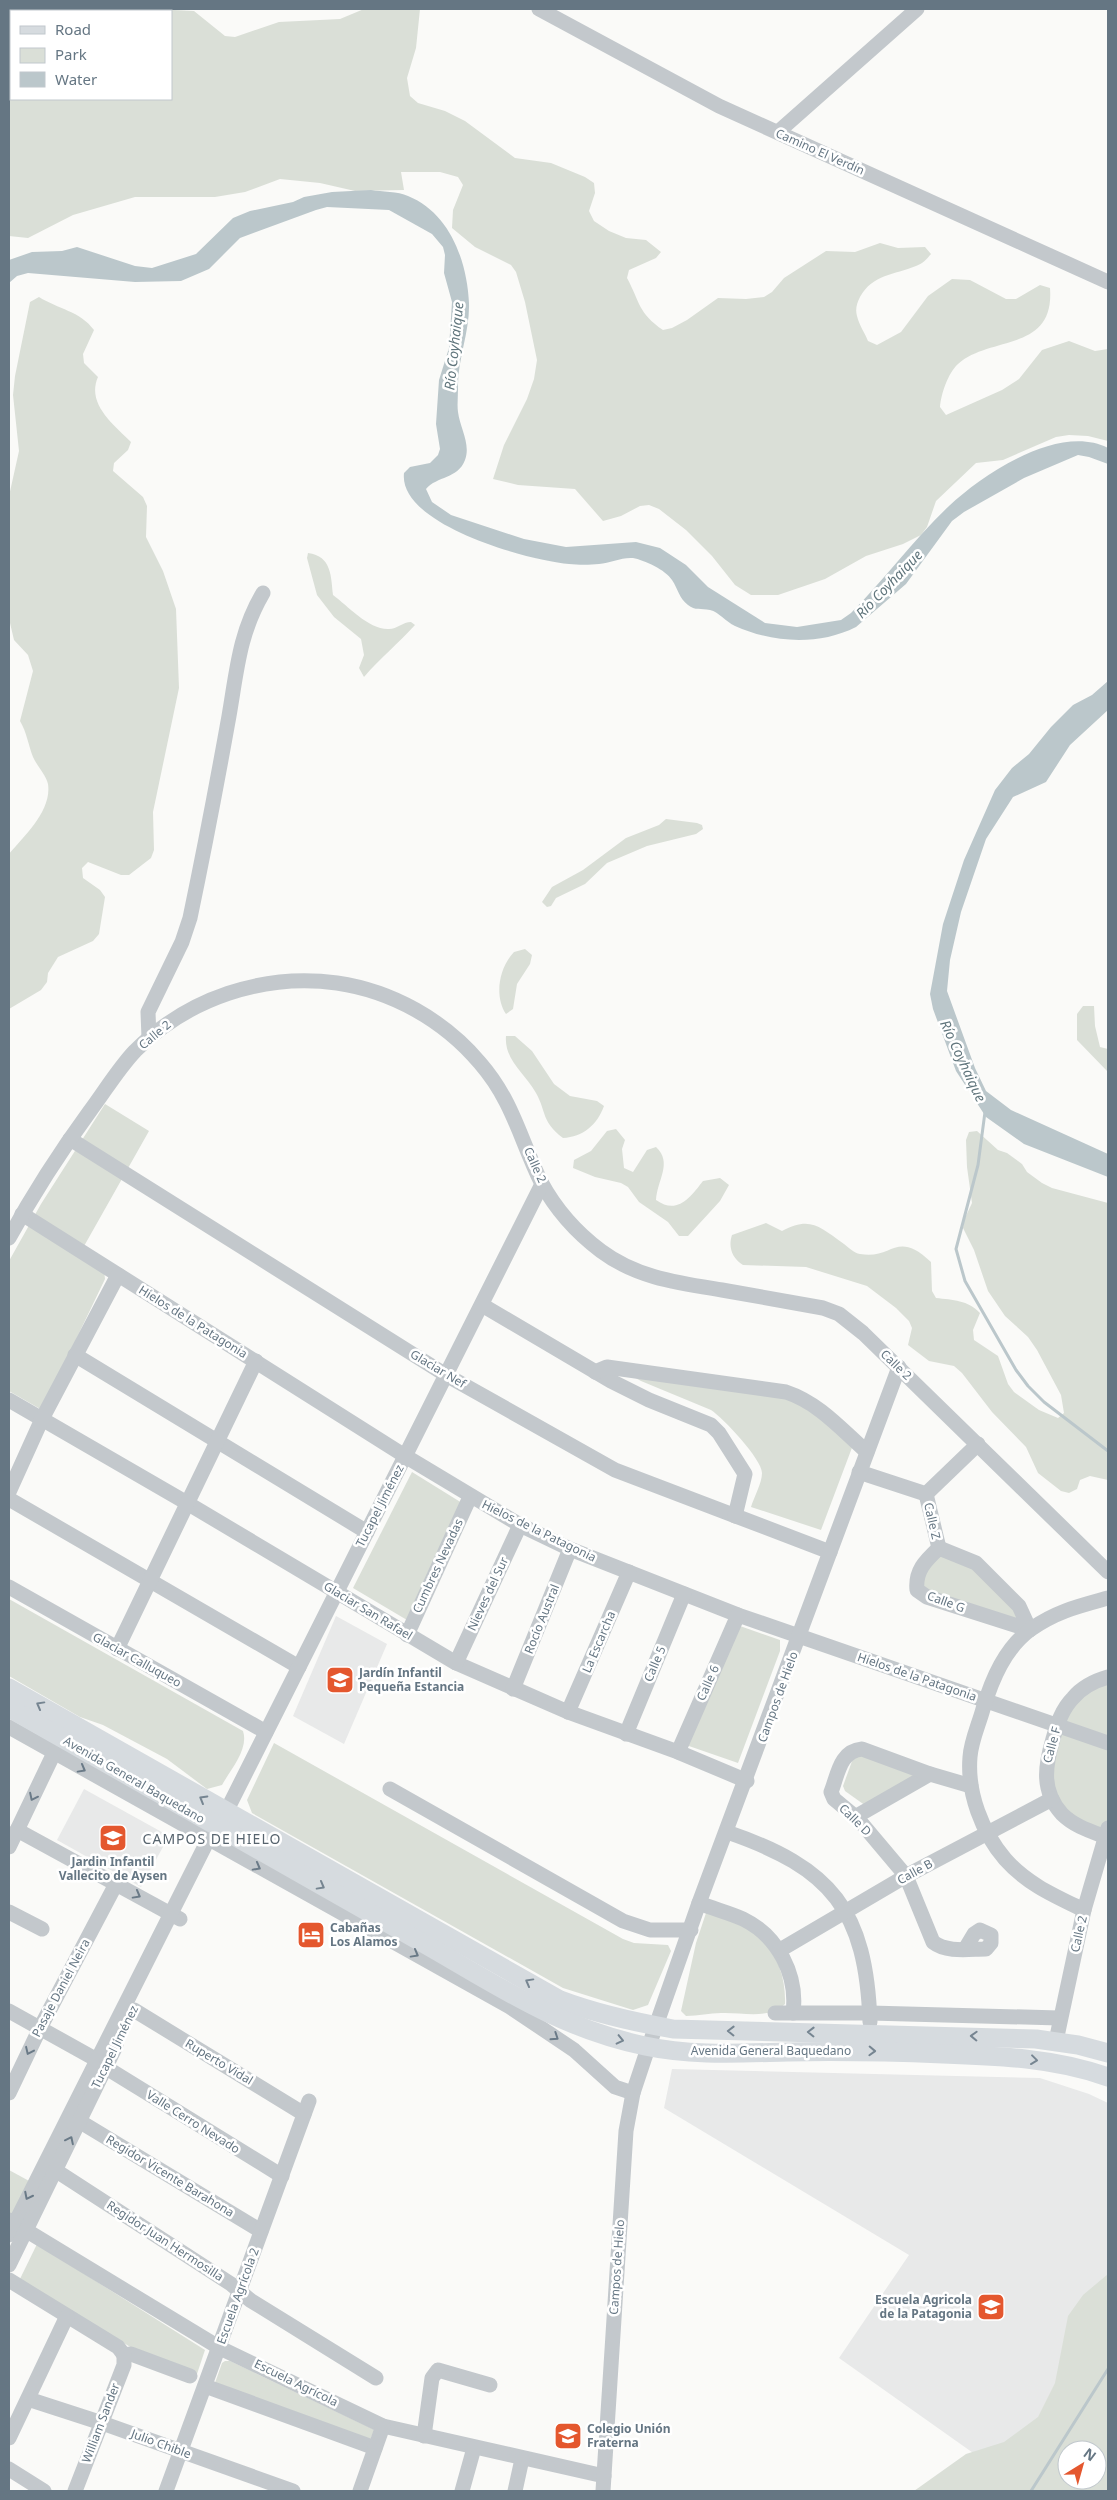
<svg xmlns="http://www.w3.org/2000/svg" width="1117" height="2500" viewBox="0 0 1117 2500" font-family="'Noto Sans',sans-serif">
	<rect width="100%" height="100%" fill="#fafaf8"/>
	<g fill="#e8e9e9">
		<polygon points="336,1616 387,1644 344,1744 293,1716"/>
		<polygon points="84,1789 169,1836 141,1887 57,1840"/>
		<polygon points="672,2069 1040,2078 1089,2094 1108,2103 1108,2368 1027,2491 839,2358 909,2255 664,2108"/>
	</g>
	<g fill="#dadfd7" fill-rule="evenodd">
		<path d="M9,9H59L61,11H11V99H171V11H67L74,9H155L194,11L225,36L235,37L279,22L340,19L364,9H420L416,48L407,78L410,96L418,103L445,111L465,121L515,158L551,163L585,177L594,183L595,193L589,211L594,221L609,231L626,238L646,240L661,252L656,258L629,270L627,278C640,302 638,313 663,330L672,328L687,320L718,298L746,299L764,297L772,292L784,278L826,251L855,252L880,243L898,248L925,247L931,254C927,259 922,264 916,266C894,275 873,274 860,297C857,303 855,309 857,316C859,325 865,333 868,341L877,345L901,332L928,296L952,279L970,280L1006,299H1016L1040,285L1050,288C1055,353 990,335 958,364C948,373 941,394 940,407L946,415L1002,390L1019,379L1042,350L1069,341L1095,351L1108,349V441L1088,436L1069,435L1056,437L1003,460L976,463L936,501L927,527L921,535L903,544L866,556L825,579L778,595H751L735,585L712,556L686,530L659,509L649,505L640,506L621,516L603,521L575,489L518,485L493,479L504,445L527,399L534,379L537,360L525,302L516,272L511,265L475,247L452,228L453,210L463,185L458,177L440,172H401L404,190L355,191L320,183L280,179L245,192L215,197H135L73,215L28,238L9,236Z"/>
		<path d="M39,297C58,309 80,311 94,330L83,354L84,363L98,377C86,404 114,425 131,442L128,450L114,463L113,471L143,497L147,506L146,537L163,571L176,609L179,688L153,812L154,850L151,858L129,875H121L88,862L82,868L83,878L100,890L105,897L99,934L93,941L58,957L48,973L47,982L41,990L9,1009V854C24,836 52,811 48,784C46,775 37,766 33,757C28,744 27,733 20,721L33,671L28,655L14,640L10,623L9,496L19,451L13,395L15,376L30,302Z"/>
		<path d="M308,553C332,556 331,577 333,595C348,606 369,630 389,629C397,629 403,622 411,622L415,625C399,643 380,658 364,677L359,668L364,655L361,639L334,617L317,595L307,558Z"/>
		<polygon points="666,819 697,823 702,825 703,829 696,834 647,846 607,863 585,884 556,898 551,906 547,907 542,902 552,887 583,870 626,838 659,825"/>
		<path d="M525,949L532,955L530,964L517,984L513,1009L506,1014C494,996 499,968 514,952Z"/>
		<polygon points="1083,1006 1094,1006 1095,1026 1100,1047 1108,1049 1108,1072 1077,1040 1077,1014"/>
		<path d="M506,1036H515L532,1051L554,1084L570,1096L597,1101L604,1106C597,1125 583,1137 563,1138C541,1121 547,1113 536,1093C525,1073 504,1060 506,1036Z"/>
		<polygon points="105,1104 149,1131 79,1255 104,1270 105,1279 42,1410 9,1391 9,1261 41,1204"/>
		<path d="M616,1129L625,1140L622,1149L624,1168L633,1172L647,1150L656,1147C673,1163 657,1180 656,1200C677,1215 690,1198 703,1181L720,1178L729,1185L720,1201L688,1236H679L668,1222L639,1202L628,1187L621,1183L595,1177L573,1168L574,1160L591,1151L607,1131Z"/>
		<path d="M977,1131L998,1150L1007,1153L1022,1164L1027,1172L1042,1183L1052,1188L1108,1203V1480L1090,1476L1080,1480L1077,1489L1069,1493L1061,1491L1038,1473L1026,1447L992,1412L962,1373L954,1366L929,1361L908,1345L912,1328L909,1321L896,1308L867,1286L806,1267L743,1265C732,1258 728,1247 732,1235L766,1223L782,1231C810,1216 819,1226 844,1244C848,1247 854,1253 860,1254C893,1260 896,1229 931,1262L932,1291L936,1298C953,1300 968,1300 980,1313L973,1330L974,1340L998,1356L1008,1384L1014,1392L1039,1410L1058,1418L1064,1413L1061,1395L1037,1350L1028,1337L1005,1316L988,1291L974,1250L963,1228L964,1220L972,1203L967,1167L966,1140L969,1132Z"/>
		<path d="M628,1374L795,1397L853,1445L821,1530L751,1507C754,1497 762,1483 762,1473C762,1459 723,1418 711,1410L641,1381Z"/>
		<polygon points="412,1472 462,1503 407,1620 353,1588"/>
		<polygon points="939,1552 975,1566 1017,1608 1026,1626 921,1589 929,1561"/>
		<path d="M9,1599L243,1731C249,1749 231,1769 222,1785L207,1789L167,1759L103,1725L80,1717L9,1676Z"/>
		<polygon points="740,1626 780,1640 780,1651 738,1763 686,1745"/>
		<polygon points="1108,1680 1108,1740 1061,1724 1072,1702"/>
		<polygon points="1059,1729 1108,1746 1108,1819 1104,1834 1065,1811 1051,1788"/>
		<polygon points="274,1743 623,1939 634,1943 668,1945 671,1951 648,2005 633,2010 563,1988 252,1813 247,1800"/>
		<polygon points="855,1753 920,1772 866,1806 845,1791 843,1786"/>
		<path d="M707,1910C720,1916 746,1924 757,1934C777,1951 786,1978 785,2004C768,2020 742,2012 721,2013C710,2013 698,2016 686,2016L681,2011L696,1943Z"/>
		<polygon points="9,2170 31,2182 14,2218 9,2216"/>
		<polygon points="37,2244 205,2350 197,2374 144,2355 19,2281"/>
		<path d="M1108,2274V2491H914L966,2454L1004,2442L1038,2417L1055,2383L1068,2316L1083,2295ZM1067,2450H1097V2480H1067Z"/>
		<polygon points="225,2361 230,2361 375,2430 370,2440 215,2383 222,2363"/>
	</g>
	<g fill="#bbc7cb">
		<path d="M371,190C382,192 398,191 408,196C450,213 467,261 469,303C470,332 457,360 458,389C458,397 457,405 458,412C460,428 471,444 465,460C458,479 437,476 426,489L432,502L451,515L524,539L566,547L636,542L660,548L686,565L708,587L765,623L797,627L841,620L851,613C885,579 914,539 949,506C984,473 1060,423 1108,448V464L1089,457L1078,455L1024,478L964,512L952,521L906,584L856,627C818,646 773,643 735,626C726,622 719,612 710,610C701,608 695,611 688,605C679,598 678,589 672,580C666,570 644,560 633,558C622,557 610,563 599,564C590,565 578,565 569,564C530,561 398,525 404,473L410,467L430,463L438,455L440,449L436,424L439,380L449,348L452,302L444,273L445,255L443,247L432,234L389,210L327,207L316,210L240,238L209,269L181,281L135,282L28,273L17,276L9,283V260L32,252L62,251L77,247L135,266L152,268L196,254L233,218L250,211L293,202L304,197L332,192Z"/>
		<polygon points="1108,681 1108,710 1070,745 1046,782 1013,797 986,839 961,912 950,960 947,991 975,1068 986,1091 1011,1110 1108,1154 1108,1177 1024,1144 986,1117 956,1071 933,1009 930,994 943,924 964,860 995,790 1012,768 1029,754 1051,727 1073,705 1092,695"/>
	</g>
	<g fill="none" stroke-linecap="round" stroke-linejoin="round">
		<g stroke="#bbc7cb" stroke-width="3">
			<polyline points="985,1112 978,1165 956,1249 965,1281 1016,1370 1028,1386 1044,1402 1108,1451"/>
			<polyline points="1031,2491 1108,2369"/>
		</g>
		<g stroke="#c3c8cc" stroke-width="15">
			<polyline points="539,9 719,106 1108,282"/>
			<polyline points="778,132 917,9"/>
			<path d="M149,1038L148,1012L182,942L190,918C204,851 217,783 229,716C237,670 239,634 263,593"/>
			<polyline points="70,1139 446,1375 615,1470 830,1552"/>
			<polyline points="22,1214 405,1456 520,1525 570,1549 738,1615 1108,1743"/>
			<path d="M9,1238C33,1194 60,1152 90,1111C105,1091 118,1069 135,1051C188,998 263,973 337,983C392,991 444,1020 480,1063C513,1101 520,1139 541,1182C555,1208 577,1233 601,1251C637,1278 679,1283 722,1290C756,1296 790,1302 823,1308L839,1314L863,1333L1108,1572"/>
			<polyline points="482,1305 611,1381 649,1400 711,1425 719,1433 745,1474 735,1516"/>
			<polyline points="75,1355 367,1532"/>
			<path d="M595,1372L607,1367L786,1392C819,1403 841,1429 867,1452"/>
			<polyline points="9,1400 187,1503 456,1663 568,1712 678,1752 747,1781"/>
			<polyline points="859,1472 926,1494 978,1444"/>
			<polyline points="9,1492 42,1419 118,1275"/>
			<polyline points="926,1494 939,1548"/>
			<polyline points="9,1499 299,1667"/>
			<path d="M939,1548L976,1563L1019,1606L1030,1630L927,1597L917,1590C915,1571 925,1561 939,1548Z"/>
			<polyline points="9,1587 266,1732"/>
			<polyline points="407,1635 470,1497"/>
			<polyline points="117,1649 256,1361"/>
			<polyline points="456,1663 520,1525"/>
			<polyline points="513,1689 570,1549"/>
			<polyline points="568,1712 629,1572"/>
			<polyline points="9,1727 510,2007 574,2050 615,2087 633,2093"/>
			<polyline points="626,1734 684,1594"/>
			<polyline points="678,1752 738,1615"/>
			<polyline points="390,1789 623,1921 650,1930 691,1930"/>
			<polyline points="855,1817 930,1774"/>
			<polyline points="17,1830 180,1919"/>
			<path d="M727,1832C832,1868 866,1910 870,2022"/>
			<path d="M1106,1837C1090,1831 1074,1826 1062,1814C1041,1791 1045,1766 1053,1739C1057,1724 1062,1709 1073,1698C1082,1687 1094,1681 1108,1677"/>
			<polyline points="9,1847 54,1753"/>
			<path d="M699,1903C714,1909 730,1913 743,1919C778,1936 798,1975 793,2013"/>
			<path d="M1084,1910C1055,1896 1027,1884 1005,1859C982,1832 967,1793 970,1757C971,1741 979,1724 983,1709C992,1679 1005,1648 1031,1629C1057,1611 1079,1606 1108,1598"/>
			<polyline points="9,1912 42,1929"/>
			<path d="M965,1949L974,1934L980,1930L991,1935V1943L986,1949C969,1949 947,1953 933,1942L906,1876L858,1819L834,1799L831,1792C838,1774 840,1751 862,1749L930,1774L971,1786"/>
			<polyline points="780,1950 906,1876 1052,1799"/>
			<polyline points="134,2010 304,2114"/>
			<polyline points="9,2011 97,2060"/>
			<polyline points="775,2013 870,2013 1059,2018"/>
			<polyline points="1056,2041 1084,1910 1108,1828"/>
			<polyline points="105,2067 282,2176"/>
			<polyline points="9,2093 40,2028 116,1884"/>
			<polyline points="79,2121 261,2231"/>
			<polyline points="55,2170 231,2284 250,2300 376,2378"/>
			<polyline points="9,2220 220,2348 383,2426 604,2476"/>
			<polyline points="9,2235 208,1840 226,1812 542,1184"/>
			<polyline points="9,2265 116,2046"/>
			<polyline points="9,2280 118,2347 124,2355"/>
			<polyline points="124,2355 131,2354 190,2376"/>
			<polyline points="205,2386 375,2448"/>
			<polyline points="28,2399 102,2423 293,2491"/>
			<polyline points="424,2436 432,2378 438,2370 490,2385"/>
			<polyline points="9,2438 67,2316"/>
			<polyline points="9,2469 44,2491"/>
			<polyline points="75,2491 124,2365 124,2355"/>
			<polyline points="166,2491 309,2101"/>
			<polyline points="360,2491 383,2426"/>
			<polyline points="462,2491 474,2448"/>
			<polyline points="515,2491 522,2459"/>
			<polyline points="603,2491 626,2131 633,2093 645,2057 699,1903 899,1367"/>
		</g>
		<g stroke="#d6dbdf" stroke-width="19">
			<path d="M9,1688L560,2000C597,2014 634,2022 673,2029L1036,2039L1078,2045L1108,2053"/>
			<path d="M9,1708C143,1785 279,1861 414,1938C493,1982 554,2027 645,2046C691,2056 741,2053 788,2052C840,2051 892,2052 943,2054C999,2056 1055,2058 1108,2077"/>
		</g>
	</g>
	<defs><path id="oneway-chevron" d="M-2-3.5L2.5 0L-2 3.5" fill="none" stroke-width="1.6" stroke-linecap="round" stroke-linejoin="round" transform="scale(1.25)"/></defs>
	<g stroke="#768591">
		<use href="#oneway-chevron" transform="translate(40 1705) rotate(-151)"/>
		<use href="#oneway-chevron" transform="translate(203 1799) rotate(-150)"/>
		<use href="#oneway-chevron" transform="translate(321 1886) rotate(29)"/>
		<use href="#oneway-chevron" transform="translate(529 1982) rotate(-151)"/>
		<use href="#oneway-chevron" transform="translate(731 2031) rotate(-179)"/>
		<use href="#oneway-chevron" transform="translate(811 2032) rotate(-179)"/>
		<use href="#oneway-chevron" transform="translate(974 2036) rotate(-178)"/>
		<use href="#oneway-chevron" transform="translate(620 2040) rotate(13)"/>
		<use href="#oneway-chevron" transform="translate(872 2051) rotate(2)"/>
		<use href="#oneway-chevron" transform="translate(1034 2060) rotate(7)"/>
	</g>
	<g stroke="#6a7a87">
		<use href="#oneway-chevron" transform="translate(82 1769) rotate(29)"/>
		<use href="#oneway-chevron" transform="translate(33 1797) rotate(116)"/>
		<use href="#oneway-chevron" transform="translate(257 1867) rotate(29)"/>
		<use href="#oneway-chevron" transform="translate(137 1895) rotate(29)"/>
		<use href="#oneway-chevron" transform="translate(415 1954) rotate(29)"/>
		<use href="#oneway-chevron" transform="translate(555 2037) rotate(34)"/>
		<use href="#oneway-chevron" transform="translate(29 2051) rotate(115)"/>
		<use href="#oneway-chevron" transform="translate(70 2140) rotate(-64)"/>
		<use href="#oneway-chevron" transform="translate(28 2196) rotate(117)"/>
	</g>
	<defs>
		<symbol id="school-square" viewBox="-11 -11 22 22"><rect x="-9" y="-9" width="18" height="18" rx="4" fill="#e4572e" stroke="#fff"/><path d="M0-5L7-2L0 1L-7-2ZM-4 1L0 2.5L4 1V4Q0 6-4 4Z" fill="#fff"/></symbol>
		<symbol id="hotel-square" viewBox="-11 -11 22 22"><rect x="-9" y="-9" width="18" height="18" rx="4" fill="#e4572e" stroke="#fff"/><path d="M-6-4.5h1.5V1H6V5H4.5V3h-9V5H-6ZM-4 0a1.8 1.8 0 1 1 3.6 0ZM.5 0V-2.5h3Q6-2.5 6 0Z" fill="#fff"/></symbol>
	</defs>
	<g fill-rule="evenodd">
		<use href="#school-square" x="324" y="1664" width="32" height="32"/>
		<use href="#school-square" x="97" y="1822" width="32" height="32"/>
		<use href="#hotel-square" x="295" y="1919" width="32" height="32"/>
		<use href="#school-square" x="975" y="2291" width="32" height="32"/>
		<use href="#school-square" x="552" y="2420" width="32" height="32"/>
	</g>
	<g text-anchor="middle" stroke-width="5" stroke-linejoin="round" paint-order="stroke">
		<g font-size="12" fill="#657683" stroke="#fff">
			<text transform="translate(820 152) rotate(24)" y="4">Camino El Verdín</text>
			<text transform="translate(155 1035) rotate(-40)" y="4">Calle 2</text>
			<text transform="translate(535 1165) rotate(66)" y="4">Calle 2</text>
			<text transform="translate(193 1322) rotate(32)" y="4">Hielos de la Patagonia</text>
			<text transform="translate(896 1365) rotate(44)" y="4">Calle 2</text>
			<text transform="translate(438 1369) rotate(31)" y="4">Glaciar Nef</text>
			<text transform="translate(380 1506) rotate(-63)" y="4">Tucapel Jiménez</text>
			<text transform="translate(932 1521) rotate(77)" y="4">Calle Z</text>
			<text transform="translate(539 1531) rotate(26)" y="4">Hielos de la Patagonia</text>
			<text transform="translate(438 1566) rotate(-65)" y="4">Cumbres Nevadas</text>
			<text transform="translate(488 1594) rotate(-65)" y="4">Nieves del Sur</text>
			<text transform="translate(946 1602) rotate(20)" y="4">Calle G</text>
			<text transform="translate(368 1611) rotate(31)" y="4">Glaciar San Rafael</text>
			<text transform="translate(542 1619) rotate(-68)" y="4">Rocío Austral</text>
			<text transform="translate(599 1642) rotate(-67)" y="4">La Escarcha</text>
			<text transform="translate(137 1660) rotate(29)" y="4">Glaciar Calluqueo</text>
			<text transform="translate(655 1664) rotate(-67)" y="4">Calle 5</text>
			<text transform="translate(917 1677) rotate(19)" y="4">Hielos de la Patagonia</text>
			<text transform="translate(708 1683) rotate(-66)" y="4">Calle 6</text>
			<text transform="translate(778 1697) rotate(-70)" y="4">Campos de Hielo</text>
			<text transform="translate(1052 1745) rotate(-75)" y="4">Calle F</text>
			<text transform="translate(134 1780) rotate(30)" y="4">Avenida General Baquedano</text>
			<text transform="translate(855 1820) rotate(44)" y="4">Calle D</text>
			<text transform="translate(915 1872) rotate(-29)" y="4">Calle B</text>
			<text transform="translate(1079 1934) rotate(-77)" y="4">Calle 2</text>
			<text transform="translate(61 1988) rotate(-62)" y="4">Pasaje Daniel Neira</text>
			<text transform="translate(115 2047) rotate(-64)" y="4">Tucapel Jiménez</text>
			<text x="771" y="2055">Avenida General Baquedano</text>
			<text transform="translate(219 2062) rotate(31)" y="4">Ruperto Vidal</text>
			<text transform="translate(193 2122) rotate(32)" y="4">Valle Cerro Nevado</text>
			<text transform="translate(170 2176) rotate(31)" y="4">Regidor Vicente Barahona</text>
			<text transform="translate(165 2241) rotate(33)" y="4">Regidor Juan Hermosilla</text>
			<text transform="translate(617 2267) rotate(-86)" y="4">Campos de Hielo</text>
			<text transform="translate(238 2296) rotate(-70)" y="4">Escuela Agrícola 2</text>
			<text transform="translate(296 2383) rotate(26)" y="4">Escuela Agrícola</text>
			<text transform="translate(101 2423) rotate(-69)" y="4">William Sander</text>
			<text transform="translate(161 2444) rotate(20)" y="4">Julio Chible</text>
		</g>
		<g font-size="12" font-weight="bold" fill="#657683" stroke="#fff" text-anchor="start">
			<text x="359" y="1677">Jardín Infantil<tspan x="359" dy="14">Pequeña Estancia</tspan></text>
			<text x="113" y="1866" text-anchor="middle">Jardin Infantil<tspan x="113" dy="14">Vallecito de Aysen</tspan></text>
			<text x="330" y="1932">Cabañas<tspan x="330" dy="14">Los Alamos</tspan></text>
			<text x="972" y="2304" text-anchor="end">Escuela Agricola<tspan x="972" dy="14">de la Patagonia</tspan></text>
			<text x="587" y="2433">Colegio Unión<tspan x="587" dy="14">Fraterna</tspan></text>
		</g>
		<g font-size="14" font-style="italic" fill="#60757c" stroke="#fff">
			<text transform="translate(454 346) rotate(-84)" y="5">Río Coyhaique</text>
			<text transform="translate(889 584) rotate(-46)" y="5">Río Coyhaique</text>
			<text transform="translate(963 1061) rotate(65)" y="5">Río Coyhaique</text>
		</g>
		<g font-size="14" letter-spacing="1" fill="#57646e" stroke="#fff">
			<text x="212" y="1844">CAMPOS DE HIELO</text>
		</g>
	</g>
	<rect width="1117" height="2500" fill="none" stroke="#657683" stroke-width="20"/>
	<rect x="10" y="10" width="162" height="90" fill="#ffffff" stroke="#c1c8cd"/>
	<rect x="20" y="26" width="25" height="8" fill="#d6dbdf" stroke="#c1c8cd"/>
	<text x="55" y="35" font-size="15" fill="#657683">Road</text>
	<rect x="20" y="48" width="25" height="15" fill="#dadfd7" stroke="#c1c8cd"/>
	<text x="55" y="60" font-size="15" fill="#657683">Park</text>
	<rect x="20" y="72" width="25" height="15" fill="#bbc7cb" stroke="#c1c8cd"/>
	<text x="55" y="85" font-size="15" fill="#657683">Water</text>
	<g transform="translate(1082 2465) rotate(37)"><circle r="24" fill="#ffffff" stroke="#c1c8cd"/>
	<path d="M0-4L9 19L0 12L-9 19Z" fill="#e4572e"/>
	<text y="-8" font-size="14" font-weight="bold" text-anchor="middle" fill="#657683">N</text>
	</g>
</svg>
